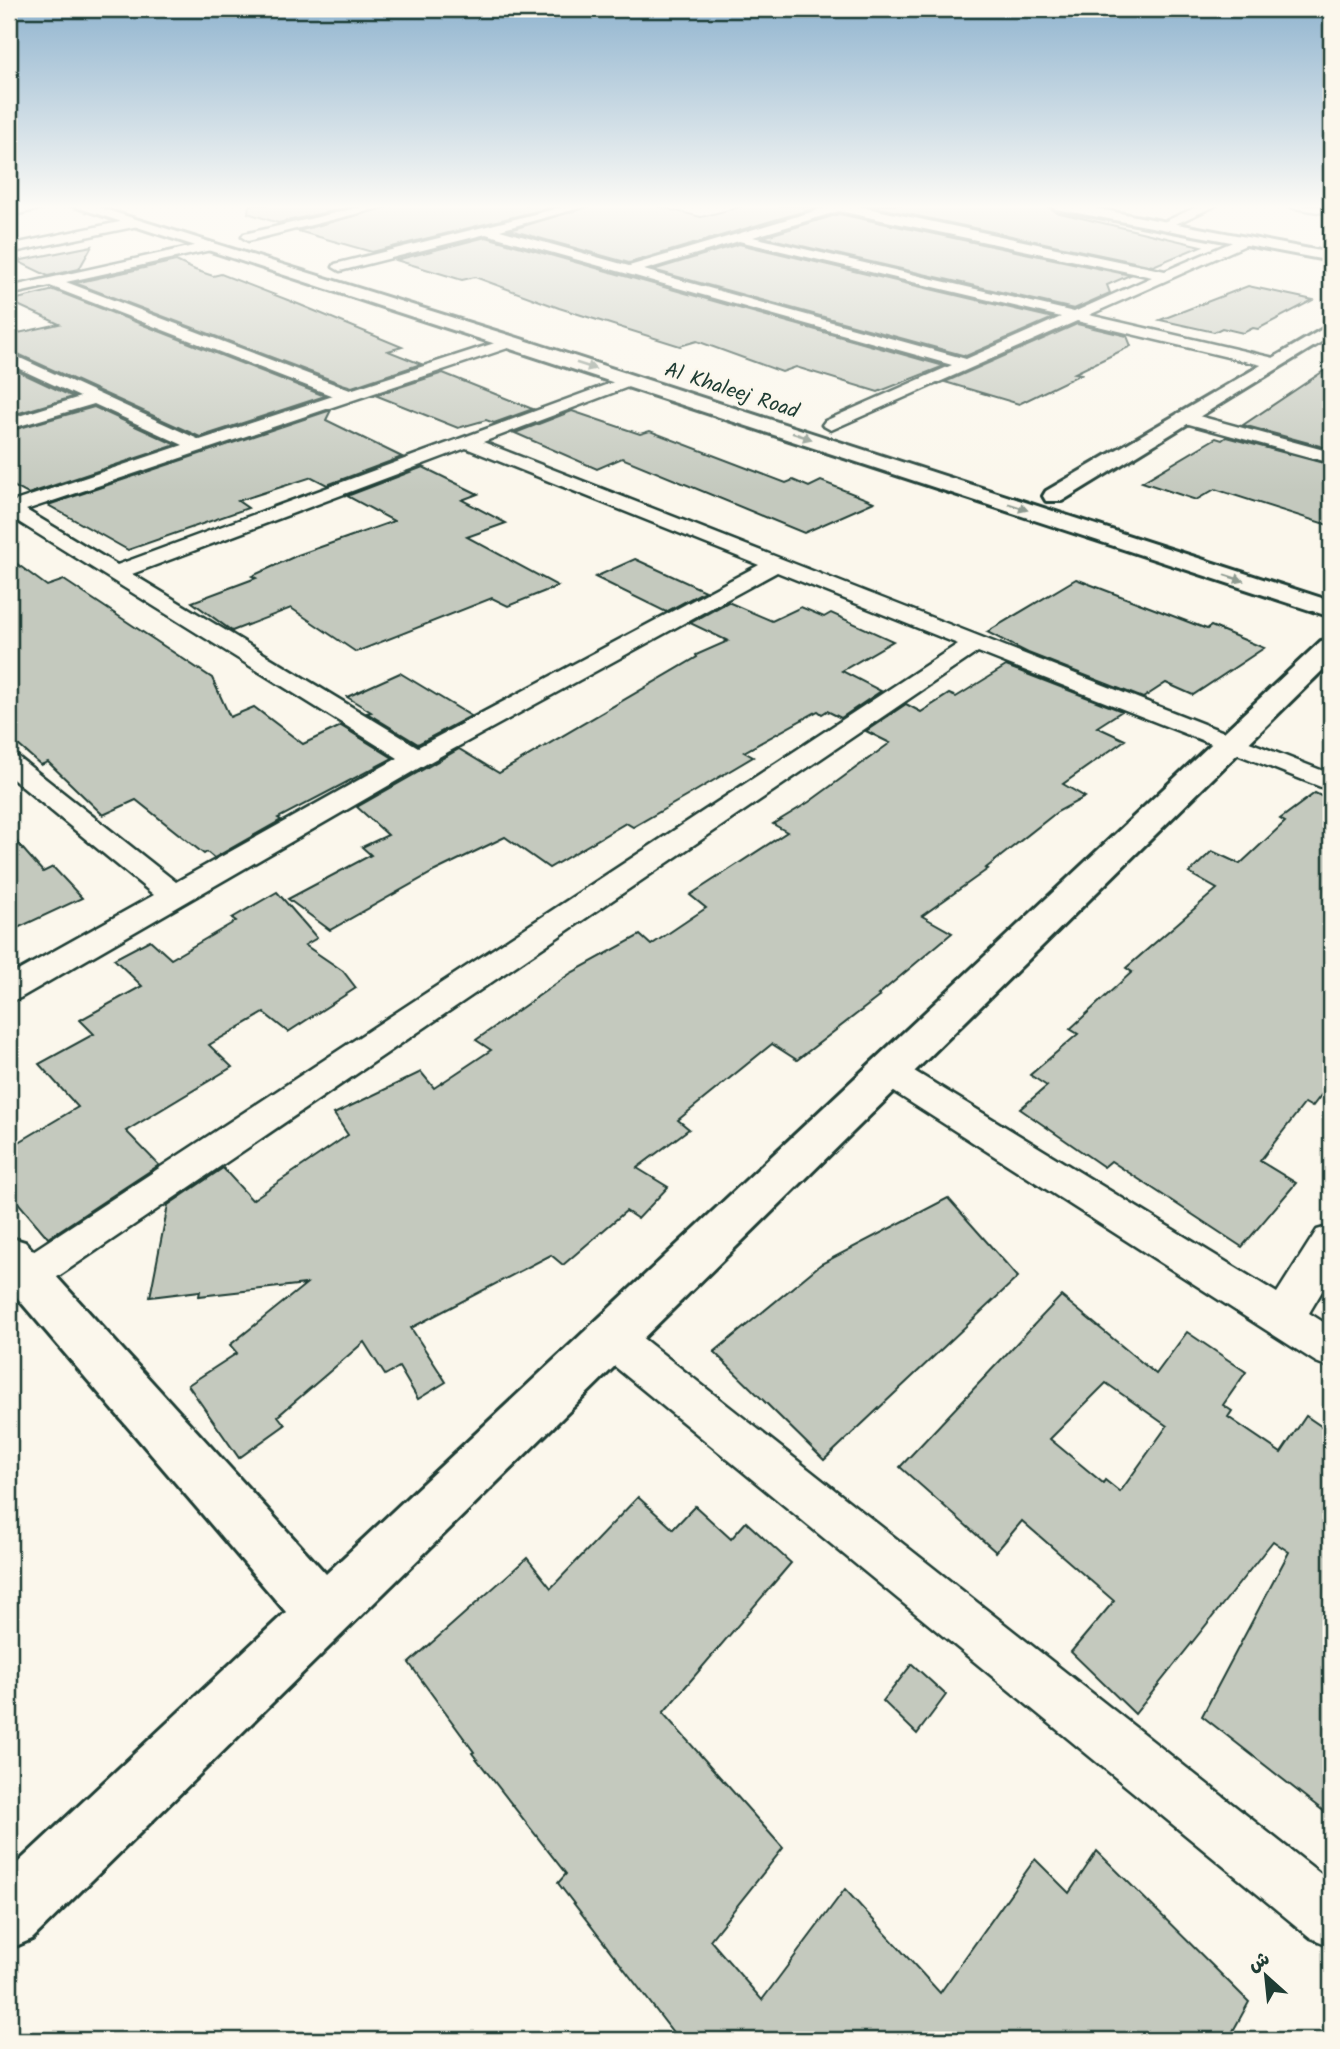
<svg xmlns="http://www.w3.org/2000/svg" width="1340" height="2049" viewBox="0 0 1340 2049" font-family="Kalam,'Playpen Sans Arabic',sans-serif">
	<rect width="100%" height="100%" fill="#fbf7ec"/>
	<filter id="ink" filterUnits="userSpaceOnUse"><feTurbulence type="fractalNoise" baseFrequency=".0143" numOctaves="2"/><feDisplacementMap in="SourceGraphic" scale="14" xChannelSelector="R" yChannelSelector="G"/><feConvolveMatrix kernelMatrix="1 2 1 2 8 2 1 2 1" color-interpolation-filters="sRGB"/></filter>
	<g filter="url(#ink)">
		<g fill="#c4c9be" stroke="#1f3d34" stroke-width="2" fill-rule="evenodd">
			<polygon points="249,205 359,205 278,223 248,213"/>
			<polygon points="394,205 561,205 372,252 298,231"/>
			<polygon points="593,205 652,205 701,217 748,205 819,207 629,263 510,230"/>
			<polygon points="865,205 1047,205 1056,212 1201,246 1153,266"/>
			<polygon points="839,214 1130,275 1107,285 1110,293 1074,309 763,237"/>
			<polygon points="486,237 944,366 878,392 796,367 782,372 697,341 680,346 559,308 475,277 462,280 396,260"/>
			<polygon points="739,244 1053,318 966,356 653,270"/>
			<polygon points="92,246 79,269 48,276 17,261"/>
			<polygon points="176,261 195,270 213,276 221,274 298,304 402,347 388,351 421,364 352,387 342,384 75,283"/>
			<polygon points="1248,286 1313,300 1258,329 1253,328 1243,333 1222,328 1214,332 1160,320"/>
			<polygon points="54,290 325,396 200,437 9,350 9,335 59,324 9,301"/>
			<polygon points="1077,324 1127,336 1131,346 1075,373 1081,374 1019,404 945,382"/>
			<polygon points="1331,366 1331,449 1243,425"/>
			<polygon points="9,367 73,397 9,416"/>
			<polygon points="443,373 530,408 533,409 494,423 486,420 458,428 375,395"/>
			<polygon points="94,407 176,445 28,494 15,487 9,480 9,431"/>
			<polygon points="331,410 326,420 402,457 327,485 312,477 238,501 248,508 128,550 48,505"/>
			<polygon points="572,411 640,434 650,431 786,483 793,480 809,487 821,481 874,502 804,533 622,458 597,469 515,433"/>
			<polygon points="1226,437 1331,465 1331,526 1215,489 1196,500 1142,482 1216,438 1222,440"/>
			<polygon points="423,467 478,494 462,500 506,523 467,537 558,586 508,606 492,598 356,652 291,608 232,631 192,602 256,578 252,576 298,555 394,521 347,496"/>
			<polygon points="9,558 47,586 64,580 212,678 230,717 254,707 303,744 341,726 393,758 278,818 281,820 214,858 207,852 204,854 136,800 103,815 48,762 41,765 9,737"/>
			<polygon points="635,559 705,591 666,612 595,577"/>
			<polygon points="1076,579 1207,629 1211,626 1264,648 1193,695 1166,683 1143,698 1028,653 987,632"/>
			<polygon points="728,602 772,621 801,607 824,617 831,613 893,641 842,671 881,691 841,718 827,711 822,714 818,711 744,752 753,757 694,792 633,827 626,823 549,868 505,837 435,871 330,930 288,899 371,855 362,847 388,835 357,807 459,749 499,773 697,657 696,655 728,641 690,623"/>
			<polygon points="1006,666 1122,711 1097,727 1125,740 1063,784 1085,797 1057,812 986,868 988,869 922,916 952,933 878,995 880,996 797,1060 772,1044 678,1120 689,1129 637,1168 668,1187 638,1219 626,1211 563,1265 551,1255 411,1328 446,1382 418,1399 399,1367 385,1375 364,1342 278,1416 285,1425 239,1458 188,1385 237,1353 230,1345 306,1284 199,1296 200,1291 150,1297 168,1205 223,1168 252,1200 348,1135 334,1114 421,1072 434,1088 491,1050 476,1040 571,973 640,935 651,945 706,908 690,895 787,832 773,824 809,802 890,743 866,731 906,704 921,712 949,694 956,697"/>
			<polygon points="400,673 471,716 418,744 367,713 371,712 347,697"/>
			<polygon points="1315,793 1331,801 1331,1082 1312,1107 1305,1103 1260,1161 1296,1183 1242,1247 1111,1161 1104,1167 1020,1109 1047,1086 1030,1075 1078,1034 1070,1029 1132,972 1126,968 1217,889 1189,873 1212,851 1240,864 1285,822 1280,819"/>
			<polygon points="9,833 43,872 53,867 82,898 9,932"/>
			<polygon points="277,892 317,938 305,945 343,971 356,988 288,1032 264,1013 209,1045 232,1067 126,1131 159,1165 48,1238 9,1192 9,1148 78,1107 39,1064 94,1034 80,1020 142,986 114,959 150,940 171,959 236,921 232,918"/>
			<polygon points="948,1198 1018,1277 824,1460 714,1352 821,1264"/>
			<path d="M1061,1296L1156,1374L1187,1332L1246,1372L1223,1405L1232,1411L1228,1417L1281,1453L1306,1416L1331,1433V1817L1202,1716L1289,1552L1273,1541L1135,1714L1071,1652L1114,1601L1022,1521L996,1552L900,1467ZM1106,1383L1167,1426L1120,1492L1105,1480L1103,1483L1050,1439Z"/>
			<polygon points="638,1497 673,1529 695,1506 731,1539 746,1522 791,1563 663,1713 783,1848 710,1940 762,2000 845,1889 940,1993 1035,1859 1069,1893 1097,1851 1249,2002 1228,2040 679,2040 558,1883 566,1874 472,1753 474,1752 409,1663 527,1558 551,1588"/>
			<polygon points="912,1664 946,1695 917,1734 883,1701"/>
		</g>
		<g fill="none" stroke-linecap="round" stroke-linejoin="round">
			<defs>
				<g id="minor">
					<polygon points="34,205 58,205 9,216 9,210"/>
					<polygon points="370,205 391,205 248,241 242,237 244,234"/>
					<path d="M571,205H590L500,230L629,266L825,208L821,205H853L1165,271L1244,237L1250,241L1248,244L1089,315L1274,358L1282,363L1274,368L1077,321L831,430L822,425L825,421L952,365L486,234L340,271L333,267L335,264ZM839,211L1152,277L1074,312L753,237ZM739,241L1061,317L966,359L644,270Z"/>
					<polygon points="1201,205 1217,205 1167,228 1157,225"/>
					<polygon points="1288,205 1331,207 1331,214 1294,208"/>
					<polygon points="134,219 138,220 138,226 9,253 9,245"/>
					<path d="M207,243L211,244V250L66,282L350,390L507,339H517L520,342L517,345L26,510L117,565L630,376L636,378L638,381L636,384L483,442L1331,774V791L978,652L41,1288L27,1293L13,1288L9,1272L13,1264L958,644L777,572L426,764L20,998L9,1001V976L154,895L9,776V755L18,757L176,882L398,758L9,516V503L183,445L94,404L9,429V419L80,397L9,364V353L200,440L333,396L50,286L9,295V287ZM466,448L759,565L418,747L132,574Z"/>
					<polygon points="1184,412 1331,452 1331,463 1178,421 1175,417 1178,413"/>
					<polygon points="889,1059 901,1063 1277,1293 1317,1230 1331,1226 1331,1276 1309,1313 1331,1327 1331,1368 1316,1362 877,1081 872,1072 877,1063"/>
					<polygon points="611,1319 626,1325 1331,1882 1331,1946 1311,1938 596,1351 590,1338 596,1325"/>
				</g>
				<g id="tertiary">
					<polygon points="1049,205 1077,205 1331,253 1331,261 1056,209"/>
					<polygon points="1331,324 1331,336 1062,501 1046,501 1043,496 1046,491"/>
					<polygon points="1331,639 1331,662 32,1939 9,1949 9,1871 286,1612 9,1288 9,1237 25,1242 326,1574 1321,641"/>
				</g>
				<polygon id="primary" points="70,205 91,205 518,338 1331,601 1331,617"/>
			</defs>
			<use href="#minor" stroke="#1f3d34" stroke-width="5"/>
			<use href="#tertiary" stroke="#1f3d34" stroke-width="6"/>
			<use href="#primary" stroke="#1f3d34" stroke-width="6"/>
			<use href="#minor" fill="#fbf7ec" fill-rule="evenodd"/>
			<use href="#tertiary" fill="#fbf7ec" fill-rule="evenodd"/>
			<use href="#primary" fill="#fbf7ec" fill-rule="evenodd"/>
		</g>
		<defs><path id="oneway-solid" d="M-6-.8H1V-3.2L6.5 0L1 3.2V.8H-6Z" transform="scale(1.75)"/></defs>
		<g fill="#8d9a90">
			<use href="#oneway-solid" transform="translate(586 366) rotate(18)"/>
			<use href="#oneway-solid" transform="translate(802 436) rotate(18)"/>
			<use href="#oneway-solid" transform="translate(1018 507) rotate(18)"/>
			<use href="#oneway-solid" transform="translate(1234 578) rotate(18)"/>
		</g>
	</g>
	<linearGradient id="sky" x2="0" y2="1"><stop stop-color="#90b4cf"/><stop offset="0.42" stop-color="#fdfbf6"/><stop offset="1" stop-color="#fdfbf6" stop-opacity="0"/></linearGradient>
	<rect width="1340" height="492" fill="url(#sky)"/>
	<g text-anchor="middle" stroke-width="5" stroke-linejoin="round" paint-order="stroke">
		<g font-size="21" fill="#1f3d34" stroke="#fbf7ec">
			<text transform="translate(732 390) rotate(18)" y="7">Al Khaleej Road</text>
		</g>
	</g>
	<rect width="1340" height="2049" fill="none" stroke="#fbf7ec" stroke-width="35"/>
	<rect x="18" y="18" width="1305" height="2014" fill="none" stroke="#1f3d34" stroke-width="2.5" filter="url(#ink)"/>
	<g transform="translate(1266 1976) rotate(333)" stroke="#fbf7ec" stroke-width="5" paint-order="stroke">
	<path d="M0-5L12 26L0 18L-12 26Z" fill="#1f3d34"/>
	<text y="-10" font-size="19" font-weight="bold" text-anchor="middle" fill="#1f3d34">ش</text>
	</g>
</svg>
